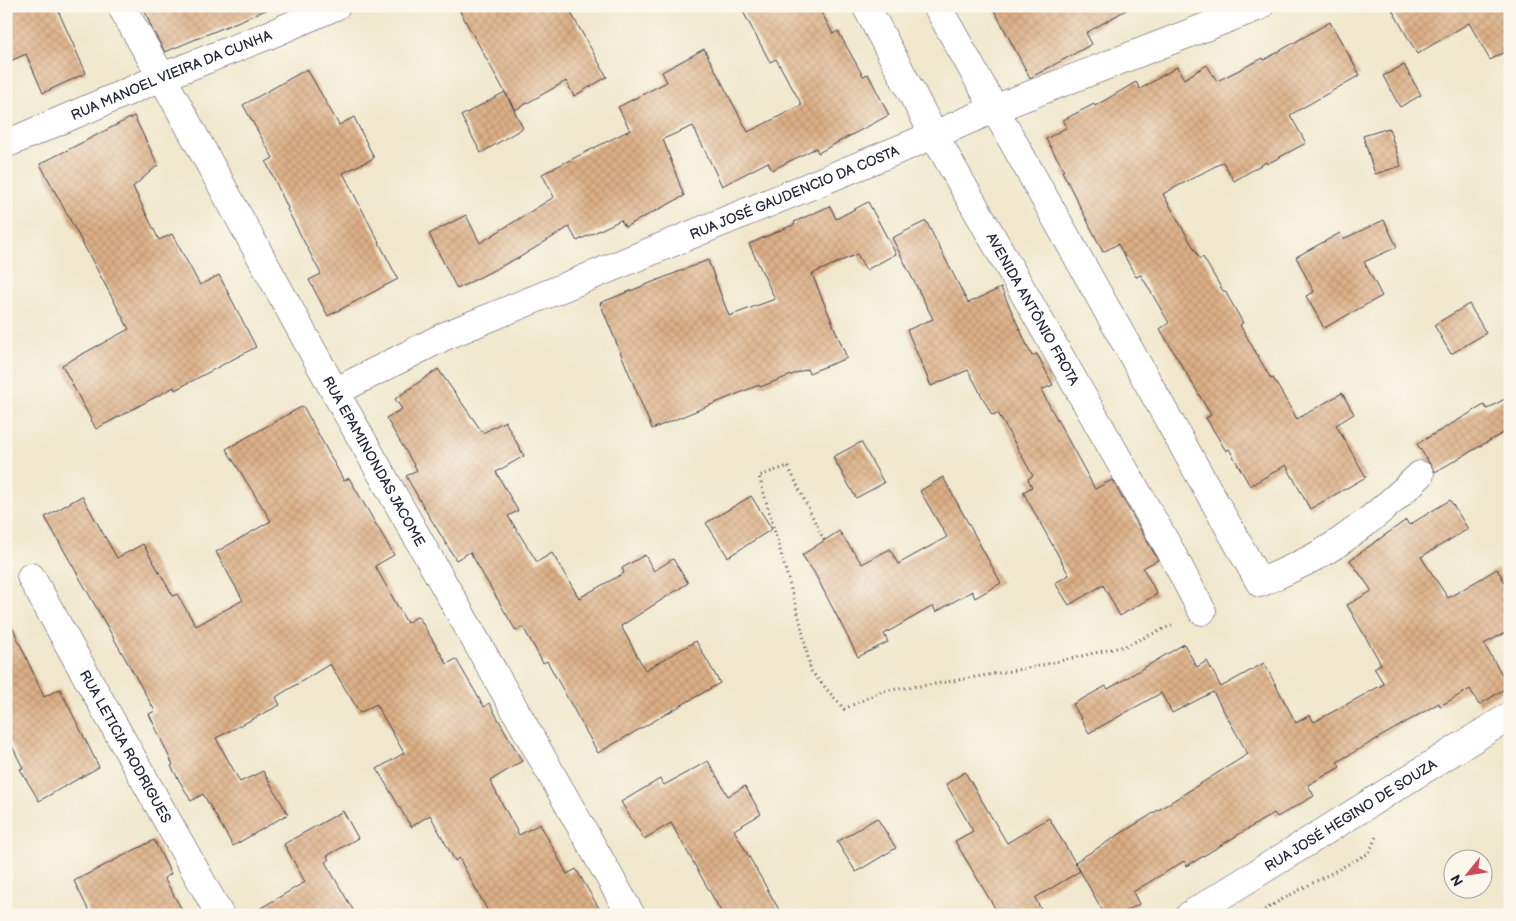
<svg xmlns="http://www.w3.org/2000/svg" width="1516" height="921" viewBox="0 0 1516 921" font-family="'Balsamiq Sans',sans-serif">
	<defs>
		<pattern id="building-cross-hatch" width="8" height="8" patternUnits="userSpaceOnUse" patternTransform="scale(1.25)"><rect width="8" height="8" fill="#dcaf85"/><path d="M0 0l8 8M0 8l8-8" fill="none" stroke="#bc9674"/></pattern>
	</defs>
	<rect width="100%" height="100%" fill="#fbf7ec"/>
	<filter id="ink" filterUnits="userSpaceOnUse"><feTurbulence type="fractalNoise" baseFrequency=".02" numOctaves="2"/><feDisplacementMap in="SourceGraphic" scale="10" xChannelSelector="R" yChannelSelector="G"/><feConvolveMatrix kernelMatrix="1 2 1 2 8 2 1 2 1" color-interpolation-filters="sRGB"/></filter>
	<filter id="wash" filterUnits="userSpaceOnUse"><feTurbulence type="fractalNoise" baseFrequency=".0096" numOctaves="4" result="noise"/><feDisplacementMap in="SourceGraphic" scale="20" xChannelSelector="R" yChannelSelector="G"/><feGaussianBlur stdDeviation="1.12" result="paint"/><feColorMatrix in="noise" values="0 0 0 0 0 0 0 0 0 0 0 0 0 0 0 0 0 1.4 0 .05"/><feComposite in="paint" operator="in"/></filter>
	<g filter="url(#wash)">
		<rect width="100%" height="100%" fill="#f0e7cc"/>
		<g id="blocks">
			<g fill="url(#building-cross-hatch)">
				<polygon points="6,6 56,6 86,73 43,93 26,54 6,63"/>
				<polygon points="143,6 273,6 273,7 165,52 152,29"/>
				<polygon points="457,6 567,6 607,77 574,96 566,81 515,110"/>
				<polygon points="740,6 818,6 833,34 838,31 863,76 868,74 889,115 818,153 816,148 772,170 768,162 722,186 693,126 663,139 684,196 625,227 621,220 577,241 569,227 517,259 517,258 457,289 429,234 466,215 480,243 554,197 542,174 630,130 618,107 667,82 662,72 704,49 748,132 802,105 776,59 770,62"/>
				<polygon points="992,6 1133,6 1086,33 1092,44 1030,78"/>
				<polygon points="1390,6 1510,6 1510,49 1490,60 1469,23 1417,54"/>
				<polygon points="1330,22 1360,75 1290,115 1306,143 1267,164 1266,162 1234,181 1223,162 1163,194 1200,259 1203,257 1223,291 1225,291 1243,323 1240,325 1271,379 1273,378 1297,419 1342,393 1354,414 1336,425 1366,477 1310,509 1286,465 1250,486 1229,449 1226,451 1206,418 1211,415 1160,329 1169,323 1141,275 1136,277 1118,244 1103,252 1062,171 1064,170 1046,139 1067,127 1063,120 1094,104 1095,106 1136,82 1140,89 1177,67 1184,79 1207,65 1217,81 1263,58 1264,60"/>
				<polygon points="1404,65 1421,95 1400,107 1383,76"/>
				<polygon points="307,69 339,125 354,117 374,158 343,173 398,279 328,316 309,280 321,274 287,209 288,208 266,162 273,158 243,105"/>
				<polygon points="505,92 523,128 481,153 461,116"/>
				<polygon points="134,116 158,165 133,187 159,240 172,234 200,285 219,275 256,347 175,390 174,387 96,429 62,365 129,329 40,164"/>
				<polygon points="1389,128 1401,166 1375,174 1363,136"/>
				<polygon points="868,202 896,254 866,270 857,254 812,274 847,358 809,373 807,369 760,387 759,385 652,429 600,303 708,260 729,316 775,299 749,244 795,224 794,222 830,206 836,219"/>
				<polygon points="1384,220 1397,247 1364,262 1382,296 1324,328 1306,296 1314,292 1296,257 1340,233 1343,239"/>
				<polygon points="926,221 968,303 1001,288 1032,356 1037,354 1053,385 1041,390 1095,489 1112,480 1158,560 1143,568 1157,594 1120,616 1103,585 1069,605 1055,583 1069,575 1023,492 1032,487 1028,479 1033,476 998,413 992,415 968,370 931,386 907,330 933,319 892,238"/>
				<polygon points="1469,304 1486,333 1451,354 1434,325"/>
				<polygon points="438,369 483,433 505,421 524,456 496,472 518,511 508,516 537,562 552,553 579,598 624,573 622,568 645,555 654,571 673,559 688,583 621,626 645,670 696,641 720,683 598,753 547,661 543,663 523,627 516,631 470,552 456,560 426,511 406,476 417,470 386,418 402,409 395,399"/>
				<polygon points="1510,396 1510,429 1435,472 1417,444 1484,405 1487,409"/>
				<polygon points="303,406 344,481 349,478 394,555 375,566 407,623 418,616 447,664 456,659 484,707 489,703 522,761 490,781 519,835 540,824 567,874 576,869 603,915 490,915 459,858 455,861 430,815 411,827 377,769 404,753 376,704 360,713 330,664 276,697 280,705 216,738 240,782 263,771 288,814 233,846 203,794 191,801 171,766 173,765 149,714 155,711 45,517 82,496 117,558 143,544 173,596 177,594 196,626 243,600 216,552 271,521 226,449"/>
				<polygon points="861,442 884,483 856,498 833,457"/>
				<polygon points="943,477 1001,583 975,598 972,591 936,612 933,606 884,634 888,642 858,657 814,572 802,555 839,531 862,564 890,549 898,564 947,537 920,491"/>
				<polygon points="751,496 772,529 728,557 706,523"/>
				<polygon points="1450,500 1468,529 1421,557 1448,598 1497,569 1510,591 1510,630 1484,644 1509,686 1479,705 1470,689 1440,706 1439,703 1337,762 1340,767 1308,785 1314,796 1277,817 1274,813 1187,866 1184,861 1133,892 1139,904 1120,915 1105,915 1075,862 1248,754 1213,692 1172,713 1161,693 1089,733 1073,704 1106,686 1108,689 1184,644 1197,667 1207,661 1221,687 1264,663 1296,723 1310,715 1314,722 1384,684 1374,668 1381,664 1347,605 1372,591 1350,560 1406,520 1409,525"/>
				<polygon points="6,613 44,697 60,689 99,767 39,801 20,769 23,768 6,734"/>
				<polygon points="708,761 728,796 745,786 761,814 734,830 782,915 723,915 671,823 644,839 621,802 660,779 664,785"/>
				<polygon points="965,772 1007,843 1049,818 1080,871 1035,898 1044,915 999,915 955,841 973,831 946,784"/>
				<polygon points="343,811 358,838 327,856 329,860 325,862 356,915 249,915 305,882 284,844"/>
				<polygon points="877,818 896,848 856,872 837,842"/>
				<polygon points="154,840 171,874 164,878 185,915 91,915 74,881"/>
			</g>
		</g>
	</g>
	<g filter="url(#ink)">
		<use href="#blocks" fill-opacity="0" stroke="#414051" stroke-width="1"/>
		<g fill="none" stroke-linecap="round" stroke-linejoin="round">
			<defs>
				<g id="street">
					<path id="s1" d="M866,6L934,135L1170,550L1202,611"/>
					<path d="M937,6L1260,583C1288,570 1317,558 1342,540C1370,521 1396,498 1420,475"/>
					<path id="s2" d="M6,144L162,77L269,35L336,6"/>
					<path id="s3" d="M335,392L445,336L934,135L994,109L1260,6"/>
					<path id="s4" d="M31,577L220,915"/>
					<path id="s5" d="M1190,915L1510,716"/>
				</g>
				<g id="secondary">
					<path id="s6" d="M121,6L162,77L335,392L631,915"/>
				</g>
			</defs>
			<use href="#street" stroke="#414051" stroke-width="29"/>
			<use href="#secondary" stroke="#414051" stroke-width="29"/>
			<g stroke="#414051" stroke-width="3" stroke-dasharray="1 4" stroke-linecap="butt">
				<polyline points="824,540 788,466 759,476 800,621 811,671 844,709 882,691 935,684 1034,667 1125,646 1175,624"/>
				<polyline points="1256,915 1279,901 1369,853 1377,834"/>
			</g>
			<use href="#street" stroke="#fff" stroke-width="28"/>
			<use href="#secondary" stroke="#fff" stroke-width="28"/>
		</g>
	</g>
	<g text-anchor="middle" stroke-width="4.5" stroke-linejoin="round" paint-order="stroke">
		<g font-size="14" fill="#22223b" stroke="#fbf7ec">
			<text dy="5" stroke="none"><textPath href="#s2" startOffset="179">RUA MANOEL VIEIRA DA CUNHA</textPath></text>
			<text dy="5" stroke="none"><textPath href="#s3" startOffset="501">RUA JOSÉ GAUDENCIO DA COSTA</textPath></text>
			<text dy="5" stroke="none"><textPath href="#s1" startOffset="346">AVENIDA ANTÔNIO FROTA</textPath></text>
			<text dy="5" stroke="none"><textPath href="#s6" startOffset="521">RUA EPAMINONDAS JACOME</textPath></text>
			<text dy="5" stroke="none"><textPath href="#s4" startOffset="194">RUA LETICIA RODRIGUES</textPath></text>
			<text dy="5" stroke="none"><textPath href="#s5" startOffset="189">RUA JOSÉ HEGINO DE SOUZA</textPath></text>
		</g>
	</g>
	<rect width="1516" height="921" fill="none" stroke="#fbf7ec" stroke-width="25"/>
	<g transform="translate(1468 874) rotate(240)"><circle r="24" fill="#fbf7ec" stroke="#a4a2a5"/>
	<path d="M0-4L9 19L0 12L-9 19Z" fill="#d1495b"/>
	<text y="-8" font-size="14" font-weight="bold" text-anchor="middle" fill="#22223b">N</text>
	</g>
</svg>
